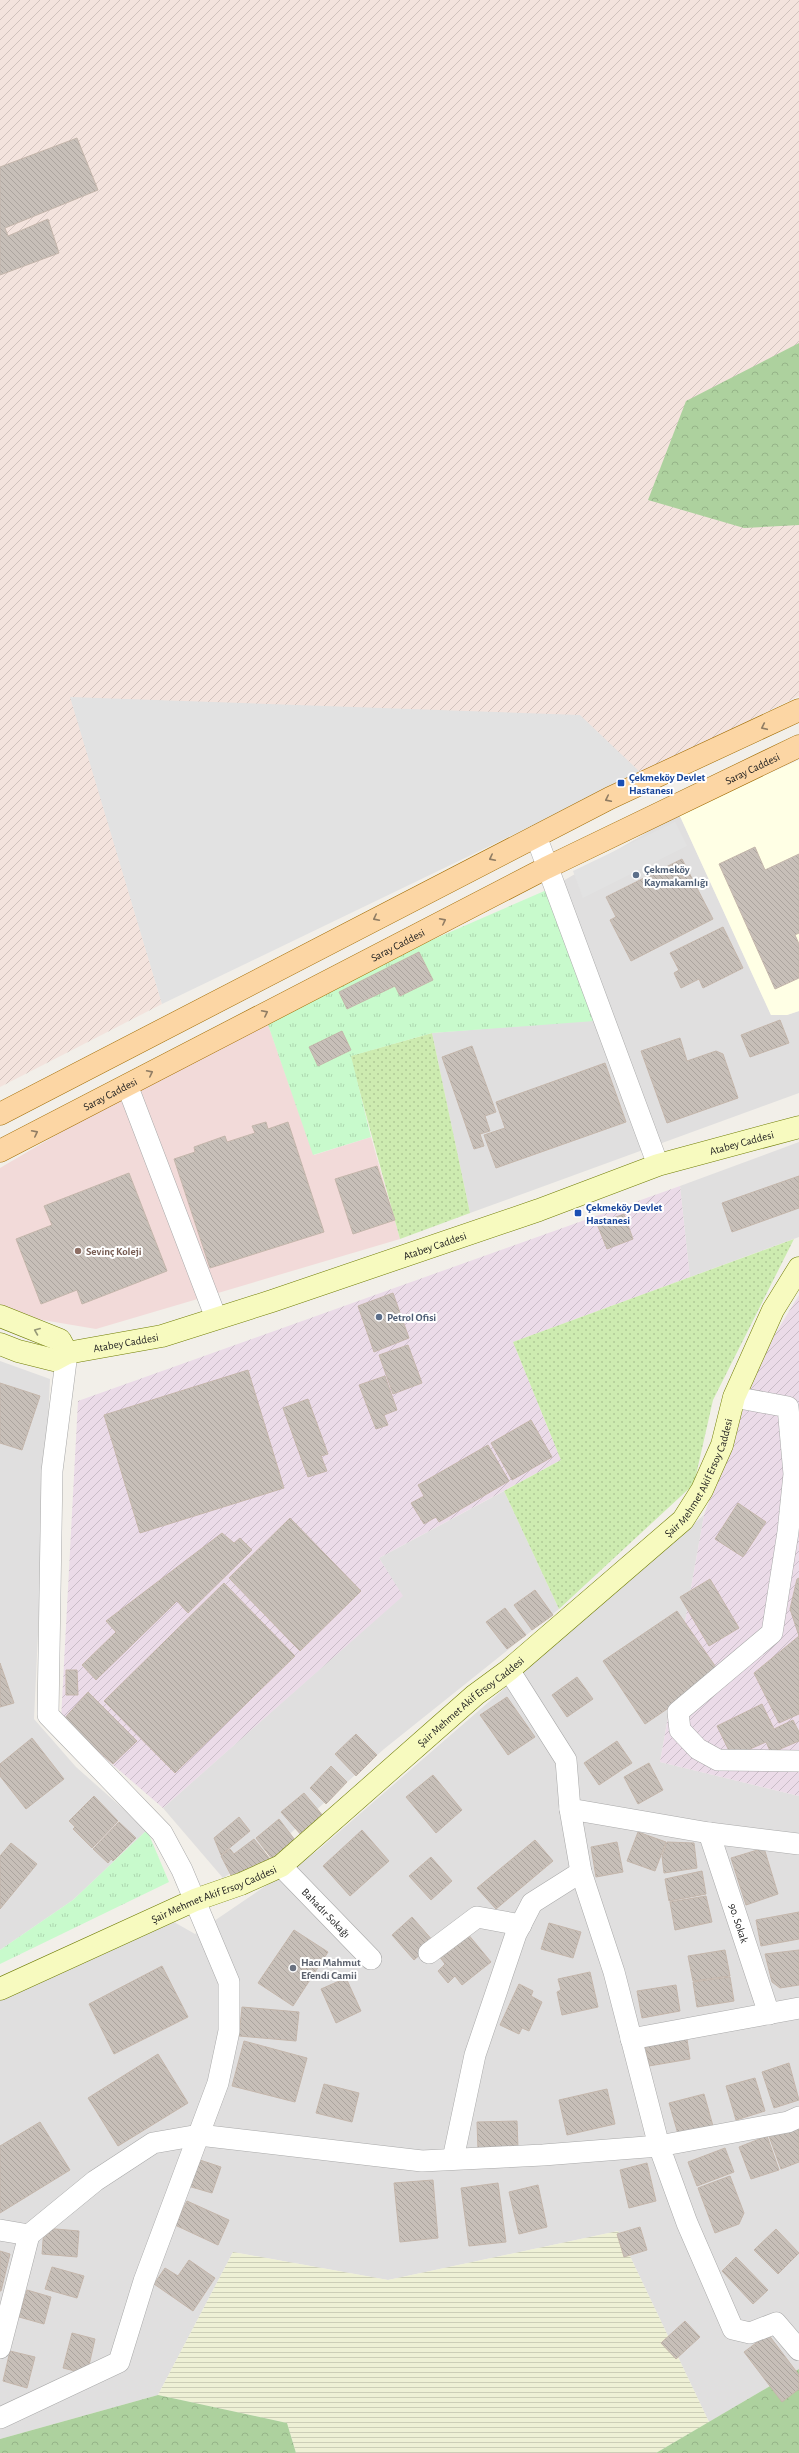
<svg xmlns="http://www.w3.org/2000/svg" width="799" height="2453" viewBox="0 0 799 2453" font-family="'Alegreya Sans',sans-serif">
	<defs>
		<pattern id="industrial-furrows" width="10" height="10" patternUnits="userSpaceOnUse"><rect width="10" height="10" fill="#ebdbe8"/><path d="M-1 1l2-2M0 10L10 0M9 11l2-2" fill="none" stroke="#c9bcc7"/></pattern>
		<pattern id="military-furrows" width="10" height="10" patternUnits="userSpaceOnUse"><rect width="10" height="10" fill="#f3e3dd"/><path d="M-1 1l2-2M0 10L10 0M9 11l2-2" fill="none" stroke="#d0c2bd"/></pattern>
		<pattern id="farmland-rules" width="6" height="5" patternUnits="userSpaceOnUse"><rect width="6" height="5" fill="#eef0d5"/><path d="M0 2.5h6" fill="none" stroke="#ccceb7"/></pattern>
		<pattern id="grass-dots" width="8" height="8" patternUnits="userSpaceOnUse"><rect width="8" height="8" fill="#cdebb0"/><path d="M2 2h.1M6 6h.1" fill="none" stroke="#b0c997" stroke-width="1.8" stroke-linecap="round"/></pattern>
		<pattern id="forest-crowns" width="20" height="18" patternUnits="userSpaceOnUse"><rect width="20" height="18" fill="#add19e"/><path d="M2 6a3 3 0 1 1 6 0M12 15a3 3 0 1 1 6 0" fill="none" stroke="#95b388"/></pattern>
		<pattern id="park-tufts" width="24" height="20" patternUnits="userSpaceOnUse"><rect width="24" height="20" fill="#c8facc"/><path d="M3 7l-1-3M5 7V3M7 7l1-3M15 17l-1-3M17 17v-4M19 17l1-3" fill="none" stroke="#acd6af"/></pattern>
		<pattern id="building-back-hatch" width="6" height="6" patternUnits="userSpaceOnUse"><rect width="6" height="6" fill="#c7bfb8"/><path d="M-1 5l2 2M0 0l6 6M5-1l2 2" fill="none" stroke="#aba49e"/></pattern>
	</defs>
	<rect width="100%" height="100%" fill="#f2efe9"/>
	<g fill="#e0dfdf">
		<polygon points="679,814 771,1015 787,1015 799,1011 799,1093 470,1213 432,1033 608,1019 549,889"/>
		<polygon points="799,1142 799,1237 690,1277 680,1186"/>
		<polygon points="0,1361 50,1379 34,1719 76,1767 147,1830 73,1900 0,1950"/>
		<polygon points="504,1491 559,1609 384,1749 283,1840 223,1878 163,1808 402,1596 379,1558"/>
		<polygon points="704,1515 660,1762 799,1796 799,2369 709,2422 618,2231 388,2280 233,2252 158,2395 0,2439 0,1999 174,1922 195,1934 317,1851"/>
	</g>
	<polygon fill="#f2dad9" points="264,1013 314,1155 371,1137 400,1239 96,1329 31,1318 0,1304 0,1168"/>
	<g fill="url(#industrial-furrows)">
		<polygon points="680,1186 690,1277 513,1342 561,1460 379,1558 403,1596 163,1808 61,1720 78,1401"/>
		<polygon points="799,1295 799,1796 660,1762 704,1515 763,1354"/>
	</g>
	<polygon fill="#ffffe5" points="799,760 799,1011 787,1015 771,1015 679,814"/>
	<polygon fill="url(#military-furrows)" points="0,0 799,0 799,696 641,773 71,697 162,1004 0,1087"/>
	<polygon fill="url(#farmland-rules)" points="618,2231 709,2422 656,2453 296,2453 287,2423 158,2395 233,2252 388,2280"/>
	<g fill="url(#grass-dots)">
		<polygon points="432,1033 470,1213 400,1239 350,1056"/>
		<polygon points="794,1239 713,1400 694,1484 559,1609 504,1491 561,1460 513,1342"/>
	</g>
	<g fill="url(#forest-crowns)">
		<polygon points="799,343 799,525 744,528 648,500 686,401"/>
		<polygon points="799,2369 799,2453 656,2453"/>
		<polygon points="158,2395 287,2423 296,2453 0,2453 0,2439"/>
	</g>
	<g fill="url(#park-tufts)">
		<polygon points="549,889 608,1020 432,1033 351,1056 371,1137 313,1155 264,1013"/>
		<polygon points="147,1830 169,1882 0,1964 0,1950 73,1900"/>
	</g>
	<g fill="#e2e2e2">
		<polygon points="70,697 580,715 641,773 162,1004"/>
		<polygon points="675,822 687,846 583,898 573,871"/>
	</g>
	<g fill="url(#building-back-hatch)" stroke="#c4b6ab">
		<polygon points="77,138 98,190 5,228 8,236 48,219 59,253 0,275 0,167"/>
		<polygon points="755,847 765,870 799,854 799,933 795,935 799,944 799,978 775,989 719,864"/>
		<polygon points="682,859 713,919 631,961 610,920 616,917 606,897"/>
		<polygon points="723,927 743,968 703,988 699,979 681,988 674,973 679,970 670,953"/>
		<polygon points="419,952 433,980 400,996 395,986 347,1009 339,992"/>
		<polygon points="780,1020 789,1043 750,1057 741,1035"/>
		<polygon points="342,1031 351,1050 318,1066 309,1047"/>
		<polygon points="680,1038 687,1061 716,1051 723,1054 738,1098 667,1123 641,1051"/>
		<polygon points="472,1046 496,1112 485,1116 490,1131 480,1134 484,1146 474,1149 442,1057"/>
		<polygon points="605,1063 626,1122 496,1168 484,1135 505,1128 496,1102"/>
		<polygon points="266,1122 268,1129 288,1122 324,1232 210,1268 174,1159 195,1152 194,1147 225,1136 227,1142 255,1133 252,1126"/>
		<polygon points="377,1166 395,1220 353,1234 335,1179"/>
		<polygon points="129,1173 167,1271 82,1304 77,1290 41,1304 16,1239 52,1225 44,1206"/>
		<polygon points="799,1176 799,1208 732,1232 722,1203"/>
		<polygon points="624,1214 633,1239 607,1249 597,1224"/>
		<polygon points="393,1293 409,1338 374,1352 358,1306"/>
		<polygon points="408,1345 422,1383 393,1394 379,1355"/>
		<polygon points="248,1370 284,1488 140,1533 104,1415"/>
		<polygon points="385,1376 397,1410 384,1415 388,1425 376,1429 359,1385"/>
		<polygon points="0,1383 40,1396 22,1450 0,1443"/>
		<polygon points="308,1399 328,1454 321,1456 327,1471 308,1477 283,1408"/>
		<polygon points="531,1420 552,1457 512,1480 491,1443"/>
		<polygon points="488,1445 509,1481 439,1522 436,1517 424,1524 411,1503 424,1496 418,1485"/>
		<polygon points="738,1503 766,1522 743,1557 715,1539"/>
		<polygon points="290,1518 361,1591 300,1651 229,1578"/>
		<polygon points="222,1533 234,1543 240,1538 252,1550 188,1613 177,1601 96,1680 82,1665 116,1632 106,1621"/>
		<polygon points="799,1578 799,1636 790,1609 797,1579"/>
		<polygon points="710,1579 739,1628 709,1646 680,1597"/>
		<polygon points="224,1583 295,1656 175,1773 104,1701"/>
		<polygon points="535,1590 553,1615 532,1630 514,1605"/>
		<polygon points="505,1608 526,1635 507,1649 486,1622"/>
		<polygon points="677,1611 720,1673 645,1724 603,1661"/>
		<polygon points="799,1636 799,1714 779,1723 754,1673"/>
		<polygon points="0,1663 14,1703 0,1707"/>
		<polygon points="66,1670 77,1670 78,1695 66,1695"/>
		<polygon points="577,1677 593,1699 567,1717 552,1695"/>
		<polygon points="88,1692 137,1741 113,1764 63,1720"/>
		<polygon points="507,1697 535,1737 508,1755 480,1715"/>
		<polygon points="762,1704 774,1729 793,1720 799,1732 799,1741 771,1753 766,1742 732,1757 717,1726"/>
		<polygon points="356,1734 377,1755 356,1776 335,1754"/>
		<polygon points="32,1738 64,1779 26,1809 0,1776 0,1764"/>
		<polygon points="617,1741 632,1763 599,1785 584,1763"/>
		<polygon points="649,1763 663,1790 638,1804 624,1777"/>
		<polygon points="331,1766 347,1782 326,1804 310,1788"/>
		<polygon points="433,1775 462,1810 436,1833 406,1797"/>
		<polygon points="304,1793 324,1817 302,1836 281,1812"/>
		<polygon points="94,1796 118,1821 92,1848 73,1829 75,1827 69,1821"/>
		<polygon points="239,1817 250,1831 221,1855 214,1838"/>
		<polygon points="279,1819 295,1840 272,1859 256,1838"/>
		<polygon points="119,1822 136,1838 113,1861 111,1859 108,1863 93,1849"/>
		<polygon points="362,1830 389,1861 350,1896 323,1866"/>
		<polygon points="638,1832 666,1842 655,1871 627,1861"/>
		<polygon points="254,1839 270,1859 250,1875 246,1869 233,1879 221,1856 230,1849 234,1854"/>
		<polygon points="535,1840 553,1861 496,1909 477,1888"/>
		<polygon points="617,1842 623,1872 596,1877 591,1847"/>
		<polygon points="667,1842 694,1843 697,1868 664,1873 662,1856"/>
		<polygon points="11,1843 37,1864 0,1909 0,1856"/>
		<polygon points="764,1848 778,1894 746,1905 731,1858"/>
		<polygon points="431,1857 452,1881 431,1900 409,1876"/>
		<polygon points="702,1871 706,1894 669,1901 665,1879"/>
		<polygon points="706,1896 712,1922 675,1930 670,1902"/>
		<polygon points="799,1912 799,1939 761,1946 756,1920"/>
		<polygon points="412,1917 434,1942 414,1960 392,1935"/>
		<polygon points="549,1923 581,1932 573,1958 541,1949"/>
		<polygon points="294,1930 328,1952 293,2006 258,1983"/>
		<polygon points="467,1933 491,1962 462,1985 455,1976 448,1983 438,1971 445,1964 439,1956"/>
		<polygon points="725,1950 730,1976 693,1981 688,1956"/>
		<polygon points="799,1950 799,1985 780,1988 772,1982 765,1954"/>
		<polygon points="162,1966 188,2017 114,2054 89,2004"/>
		<polygon points="590,1972 598,2007 562,2015 557,1992 561,1990 558,1979"/>
		<polygon points="730,1977 734,2001 697,2007 693,1982"/>
		<polygon points="346,1978 361,2011 336,2023 321,1989"/>
		<polygon points="519,1984 533,1991 531,1996 542,2002 529,2031 522,2028 519,2034 500,2025"/>
		<polygon points="676,1985 680,2011 642,2018 637,1991"/>
		<polygon points="242,2007 299,2012 296,2041 239,2036"/>
		<polygon points="686,2033 690,2059 649,2066 644,2040"/>
		<polygon points="244,2041 307,2058 295,2102 232,2086"/>
		<polygon points="158,2054 188,2103 118,2146 88,2098"/>
		<polygon points="789,2063 799,2100 774,2108 762,2072"/>
		<polygon points="755,2078 765,2111 736,2120 726,2086"/>
		<polygon points="324,2084 359,2093 352,2122 316,2113"/>
		<polygon points="607,2089 615,2124 567,2135 559,2100"/>
		<polygon points="704,2094 713,2126 678,2134 669,2103"/>
		<polygon points="517,2121 518,2148 478,2150 477,2122"/>
		<polygon points="40,2122 70,2170 0,2213 0,2146"/>
		<polygon points="799,2125 799,2162 781,2169 769,2136"/>
		<polygon points="767,2136 779,2170 751,2179 739,2147"/>
		<polygon points="725,2148 734,2172 697,2186 688,2162"/>
		<polygon points="197,2159 221,2167 212,2193 188,2186"/>
		<polygon points="647,2163 656,2201 629,2208 620,2170"/>
		<polygon points="730,2176 744,2213 739,2224 715,2233 698,2188"/>
		<polygon points="433,2180 438,2238 400,2242 394,2183"/>
		<polygon points="498,2183 506,2242 469,2246 461,2188"/>
		<polygon points="538,2185 547,2227 519,2234 509,2192"/>
		<polygon points="187,2201 229,2220 218,2245 175,2225"/>
		<polygon points="640,2227 647,2250 624,2257 617,2234"/>
		<polygon points="44,2228 79,2231 77,2257 42,2254"/>
		<polygon points="776,2229 799,2253 778,2274 754,2250"/>
		<polygon points="0,2251 10,2254 1,2291 0,2291"/>
		<polygon points="736,2257 768,2290 753,2304 722,2271"/>
		<polygon points="189,2260 215,2278 193,2311 154,2284 165,2268 178,2276"/>
		<polygon points="52,2267 84,2276 77,2298 45,2289"/>
		<polygon points="27,2290 51,2297 44,2324 19,2317"/>
		<polygon points="685,2321 700,2337 676,2359 661,2343"/>
		<polygon points="72,2333 95,2339 87,2374 63,2368"/>
		<polygon points="768,2334 799,2375 799,2389 782,2402 744,2352"/>
		<polygon points="10,2351 35,2357 27,2388 3,2381"/>
	</g>
	<g fill="none" stroke-linecap="round" stroke-linejoin="round">
		<defs>
			<g id="street">
				<polyline points="536,836 658,1165"/>
				<polyline points="127,1085 216,1318"/>
				<polyline points="734,1397 788,1407 794,1474 788,1532 772,1633 678,1712 680,1730 698,1749 718,1760 799,1761"/>
				<polyline points="509,1670 566,1760 570,1809 709,1833 799,1844"/>
				<path id="s1" d="M709,1833L769,2014"/>
				<path id="s2" d="M281,1866L371,1959"/>
				<polyline points="429,1953 477,1917 521,1925"/>
				<polyline points="631,2039 799,2008"/>
				<polyline points="799,2117 788,2122 659,2146 687,2223 733,2329 750,2333 776,2323 799,2350"/>
				<polyline points="453,2159 475,2055 516,1934 532,1903 581,1872"/>
				<polyline points="0,2230 29,2235"/>
				<polyline points="0,2348 29,2235 95,2181 153,2143 199,2135 422,2161 543,2155 659,2146 614,1972 581,1872 570,1809"/>
				<polyline points="0,2418 119,2362 144,2281 218,2083 229,2031 229,1982 182,1870 162,1833 48,1715 52,1471 67,1353"/>
			</g>
			<g id="secondary">
				<polyline points="0,1316 60,1340 67,1353"/>
				<path id="s3" d="M0,1344L18,1351L54,1360L67,1353L162,1336L272,1301L539,1210L658,1165L799,1127"/>
				<path id="s4" d="M0,1989L195,1900L241,1884L281,1866L475,1695L509,1670L683,1520L702,1490L722,1445L734,1397L773,1310L799,1268"/>
			</g>
			<g id="primary">
				<polyline points="0,1114 610,798 799,710"/>
				<path id="s5" d="M0,1151L546,868L799,746"/>
			</g>
		</defs>
		<use href="#street" stroke="#a9a9a9" stroke-width="22"/>
		<use href="#secondary" stroke="#707d05" stroke-width="23"/>
		<use href="#primary" stroke="#a06b00" stroke-width="23"/>
		<use href="#street" stroke="#fff" stroke-width="21"/>
		<use href="#secondary" stroke="#f7fabf" stroke-width="22"/>
		<use href="#primary" stroke="#fcd6a4" stroke-width="22"/>
	</g>
	<defs><path id="oneway-chevron" d="M-2-3.5L2.5 0L-2 3.5" fill="none" stroke-width="1.6" stroke-linecap="round" stroke-linejoin="round"/></defs>
	<g stroke="#8f7c63">
		<use href="#oneway-chevron" transform="translate(764 727) rotate(155)"/>
		<use href="#oneway-chevron" transform="translate(608 799) rotate(154)"/>
		<use href="#oneway-chevron" transform="translate(492 858) rotate(153)"/>
		<use href="#oneway-chevron" transform="translate(376 918) rotate(153)"/>
		<use href="#oneway-chevron" transform="translate(443 921) rotate(-27)"/>
		<use href="#oneway-chevron" transform="translate(265 1013) rotate(-27)"/>
		<use href="#oneway-chevron" transform="translate(150 1073) rotate(-27)"/>
		<use href="#oneway-chevron" transform="translate(35 1133) rotate(-27)"/>
	</g>
	<use stroke="#979978" href="#oneway-chevron" transform="translate(37 1331) rotate(-158)"/>
	<g fill="#1a4fb4" stroke="#fff" stroke-width="1.5">
		<rect x="617" y="779" width="8" height="8" rx="2"/>
		<rect x="574" y="1209" width="8" height="8" rx="2"/>
	</g>
	<g fill="#5c6f8a" stroke="#fff" stroke-width="1.5">
		<circle cx="636" cy="875" r="4"/>
		<circle cx="379" cy="1317" r="4"/>
	</g>
	<circle fill="#8d6e63" stroke="#fff" stroke-width="1.5" cx="78" cy="1251" r="4"/>
	<circle fill="#6b7280" stroke="#fff" stroke-width="1.5" cx="293" cy="1968" r="4"/>
	<g text-anchor="middle" stroke-width="4" stroke-linejoin="round" paint-order="stroke">
		<g font-size="11" fill="#222" stroke="#fff">
			<text dy="4" stroke="none"><textPath href="#s5" startOffset="844">Saray Caddesi</textPath></text>
			<text dy="4" stroke="none"><textPath href="#s5" startOffset="448">Saray Caddesi</textPath></text>
			<text dy="4" stroke="none"><textPath href="#s5" startOffset="124">Saray Caddesi</textPath></text>
			<text dy="4" stroke="none"><textPath href="#s3" startOffset="779">Atabey Caddesi</textPath></text>
			<text dy="4" stroke="none"><textPath href="#s3" startOffset="455">Atabey Caddesi</textPath></text>
			<text dy="4" stroke="none"><textPath href="#s3" startOffset="131">Atabey Caddesi</textPath></text>
			<text dy="4" stroke="none"><textPath href="#s4" startOffset="882">Şair Mehmet Akif Ersoy Caddesi</textPath></text>
			<text dy="4" stroke="none"><textPath href="#s4" startOffset="558">Şair Mehmet Akif Ersoy Caddesi</textPath></text>
			<text dy="4" stroke="none"><textPath href="#s4" startOffset="234">Şair Mehmet Akif Ersoy Caddesi</textPath></text>
			<text dy="4" stroke="none"><textPath href="#s2" startOffset="65">Bahadır Sokağı</textPath></text>
			<text dy="4" stroke="none"><textPath href="#s1" startOffset="95">90. Sokak</textPath></text>
		</g>
		<g font-size="11" font-weight="bold" fill="#164399" stroke="#fff" text-anchor="start">
			<text x="629" y="781">Çekmeköy Devlet<tspan x="629" dy="13">Hastanesı</tspan></text>
			<text x="586" y="1211">Çekmeköy Devlet<tspan x="586" dy="13">Hastanesi</tspan></text>
		</g>
		<g font-size="11" font-weight="bold" fill="#4e5e75" stroke="#fff" text-anchor="start">
			<text x="644" y="873">Çekmeköy<tspan x="644" dy="13">Kaymakamlığı</tspan></text>
			<text x="387" y="1321">Petrol Ofisi</text>
		</g>
		<g font-size="11" font-weight="bold" fill="#785e54" stroke="#fff" text-anchor="start">
			<text x="86" y="1255">Sevinç Koleji</text>
		</g>
		<g font-size="11" font-weight="bold" fill="#5b616d" stroke="#fff" text-anchor="start">
			<text x="301" y="1966">Hacı Mahmut<tspan x="301" dy="13">Efendi Camii</tspan></text>
		</g>
	</g>
</svg>
